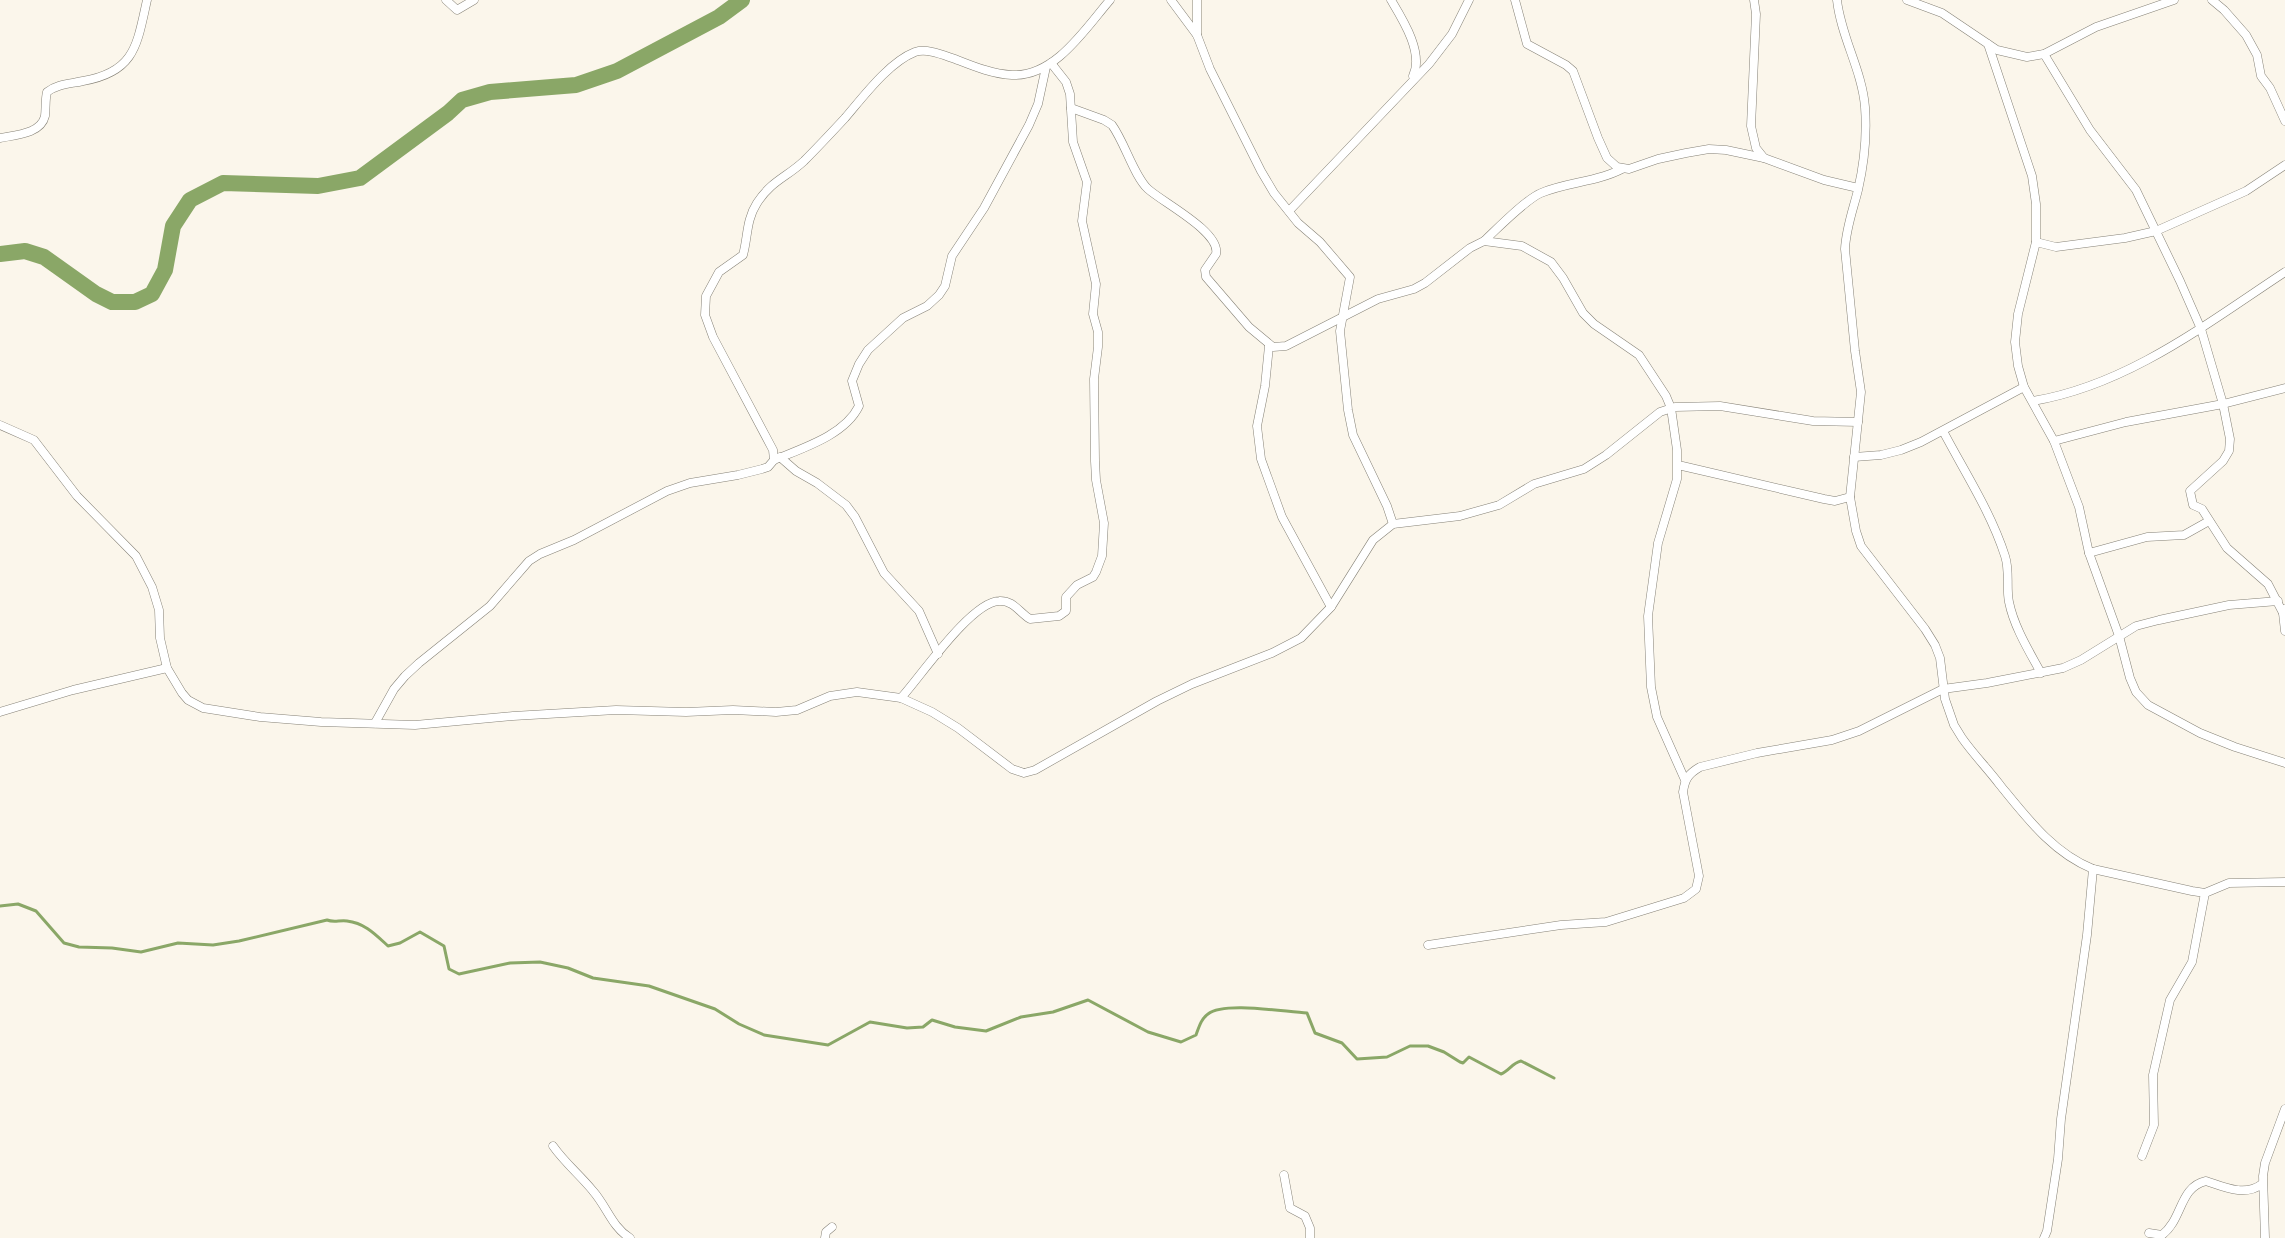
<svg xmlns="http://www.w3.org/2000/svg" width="2285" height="1238" viewBox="0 0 2285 1238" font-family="Figtree,sans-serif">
	<rect width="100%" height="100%" fill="#fbf6eb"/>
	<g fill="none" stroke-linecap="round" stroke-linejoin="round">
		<path stroke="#8aa767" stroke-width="3" d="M0,906L18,904L36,911L64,943L79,947L112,948L141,952L178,943L213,945L239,941L327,920C334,923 339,920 347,921C365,923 376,935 388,946L400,943L420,932L444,946L449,969L459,974L510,963L540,962L568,968L593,978L649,986L715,1009L739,1024L764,1035L828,1045L870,1022L907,1028L923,1027L932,1020L955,1027L986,1031L1021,1017L1053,1012L1088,1000L1148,1032L1181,1042L1196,1035C1199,1027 1201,1019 1208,1014C1224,1001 1285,1012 1307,1013L1315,1033L1342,1043L1357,1059L1387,1057L1410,1046H1428L1444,1052L1460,1062L1463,1063L1469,1057L1501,1074C1509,1071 1512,1063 1521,1061L1554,1078"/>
		<polyline stroke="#8aa767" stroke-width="16" points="0,254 25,251 44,257 96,294 112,302 135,302 152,294 165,270 173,226 190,200 223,183 318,186 360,178 448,113 462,100 490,92 576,85 617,71 719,17 742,0"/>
		<defs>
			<g id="minor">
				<polyline points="446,0 457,10 474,0"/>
				<polyline points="1171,0 1197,35 1210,69 1261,171 1274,193 1298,223 1320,242 1350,277 1340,331 1348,410 1353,435 1387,506 1393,524"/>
				<polyline points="1197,0 1197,35"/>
				<path d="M1391,0C1403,20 1424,53 1413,76"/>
				<polyline points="1515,0 1527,44 1566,65 1573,71 1598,138 1607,158 1617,167 1629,169 1658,159 1686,153 1709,149 1726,150 1764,158 1824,180 1858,188"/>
				<polyline points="1754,0 1756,14 1751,126 1756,148 1764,158"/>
				<path d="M1837,0C1841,37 1862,70 1865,107C1867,134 1864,164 1858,190C1853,210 1846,228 1845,249L1855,351L1861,392L1850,497L1856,531L1861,546L1925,629L1935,645L1940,658L1945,699L1954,725L1962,738C1974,755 1988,769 2000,785C2027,818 2053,853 2093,869L2192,891L2205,893L2229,883L2285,882"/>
				<polyline points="1907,0 1942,13 1997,50 2027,57 2044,54 2096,27 2174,0"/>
				<polyline points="2212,0 2224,10 2246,35 2257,55 2261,76 2270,88 2285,121"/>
				<polyline points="1988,44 2032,176 2036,204 2036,242 2018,314 2015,342 2018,366 2024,387 2054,441 2079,507 2089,553 2119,636 2130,678 2136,692 2148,705 2200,733 2235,747 2285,763"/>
				<polyline points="2044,54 2090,130 2136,190 2180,281 2201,329 2223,404 2230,439 2229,451 2223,461 2190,491 2193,505 2202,509 2227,548 2268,584 2283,613"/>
				<path d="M1071,108L1104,120L1112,125C1125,143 1134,176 1148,189C1162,202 1221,232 1216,254L1205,270L1206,277L1249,327L1273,347L1286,346L1378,299L1414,289L1425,283L1470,248L1484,241L1522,246L1551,262L1563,278L1583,313L1594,324L1639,355L1666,396L1671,408L1677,450V479L1658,543L1648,616L1651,687L1657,717L1685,780"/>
				<path d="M0,138C15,135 41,134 45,116C46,108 45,100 47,92C57,84 70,84 83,81C135,72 137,45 147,0"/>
				<polyline points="1289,211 1429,64 1452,34 1469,0"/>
				<path d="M1484,241C1498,228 1525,200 1541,193C1567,182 1597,182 1622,169"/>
				<polyline points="2036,242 2056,247 2125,238 2156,231 2246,191 2285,165"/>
				<polyline points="1269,346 1265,386 1257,426 1261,459 1282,517 1331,607"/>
				<path d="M2033,401C2128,385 2206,324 2285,272"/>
				<polyline points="0,425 34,440 77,496 136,556 152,587 159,610 160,638 167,668 182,693 188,700 203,708 260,717 321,722 415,725 513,716 616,710 686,712 733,710 776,712 797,710 830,696 857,692 901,698 932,712 958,728 1012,769 1024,773 1035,770 1157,701 1192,684 1272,653 1301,638 1331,607 1373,540 1393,524 1460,516 1499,505 1534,484 1584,469 1606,455 1660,412 1675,407 1720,406 1813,421 1858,422"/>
				<path d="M1943,431C1964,471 1991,512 2005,556C2010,571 2006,587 2009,602C2014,627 2029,651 2041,673"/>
				<polyline points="2054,441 2126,422 2223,404 2285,388"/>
				<polyline points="780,457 796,471 817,483 846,505 855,517 884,573 919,611 938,654"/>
				<polyline points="1854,457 1881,455 1901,450 1921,442 2024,387"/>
				<path d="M774,460C803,448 845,435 859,406L852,381L859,364L868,350L903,318L927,306L939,295L945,286L952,256L984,208L1029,125L1038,104L1046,67"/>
				<polyline points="1678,465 1824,499 1835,501 1850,497"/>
				<polyline points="2089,553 2147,537 2184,535 2209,521"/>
				<polyline points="2285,609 2283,613 2285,631"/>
				<path d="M901,698C921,676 971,602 999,601C1013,600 1019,612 1030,619L1059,616L1066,611V597L1077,585L1093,577L1096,572L1102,556L1104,523L1096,480L1095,461L1094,379L1098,347V332L1093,314L1096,284L1082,221L1087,182L1073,142L1070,94L1066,82L1051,63"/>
				<polyline points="0,712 73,690 167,668"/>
				<path d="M375,723L394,689L405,676L419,663L490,606L529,561L540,554L574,540L667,491L690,483L738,475L762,469L768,467L774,460L773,450L713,337L705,315L706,296L719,272L743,255C748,237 746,220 757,203C771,181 787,177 804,161C818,147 832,132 845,118C863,97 889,62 915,52C927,48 943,55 955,59C973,66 992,74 1012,75C1055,77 1085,29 1110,0"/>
				<path d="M1428,945L1561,925L1606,922L1684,898L1696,889L1699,876L1683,792C1685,779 1688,774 1700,767L1757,753L1832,740L1859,731L1943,689L1987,683L2063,668L2081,660L2136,626L2159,620L2229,605L2278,601"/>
				<path d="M553,1146C565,1163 580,1175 593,1191C607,1207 612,1227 630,1238"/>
				<polyline points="2142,1156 2154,1125 2153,1075 2170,1000 2192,962 2205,893"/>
				<polyline points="1284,1175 1290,1208 1305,1216 1310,1228 1310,1238"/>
				<path d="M2149,1233L2162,1235C2183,1219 2179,1187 2206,1181C2224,1187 2245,1197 2262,1184"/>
				<polyline points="825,1238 826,1232 832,1227"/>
				<polyline points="2044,1238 2047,1231 2058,1159 2061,1119 2087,935 2093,869"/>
				<polyline points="2265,1238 2263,1176 2265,1163 2285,1109"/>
			</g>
		</defs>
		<use href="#minor" stroke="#868277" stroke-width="9"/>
		<use href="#minor" stroke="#fff" stroke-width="8"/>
	</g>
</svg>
